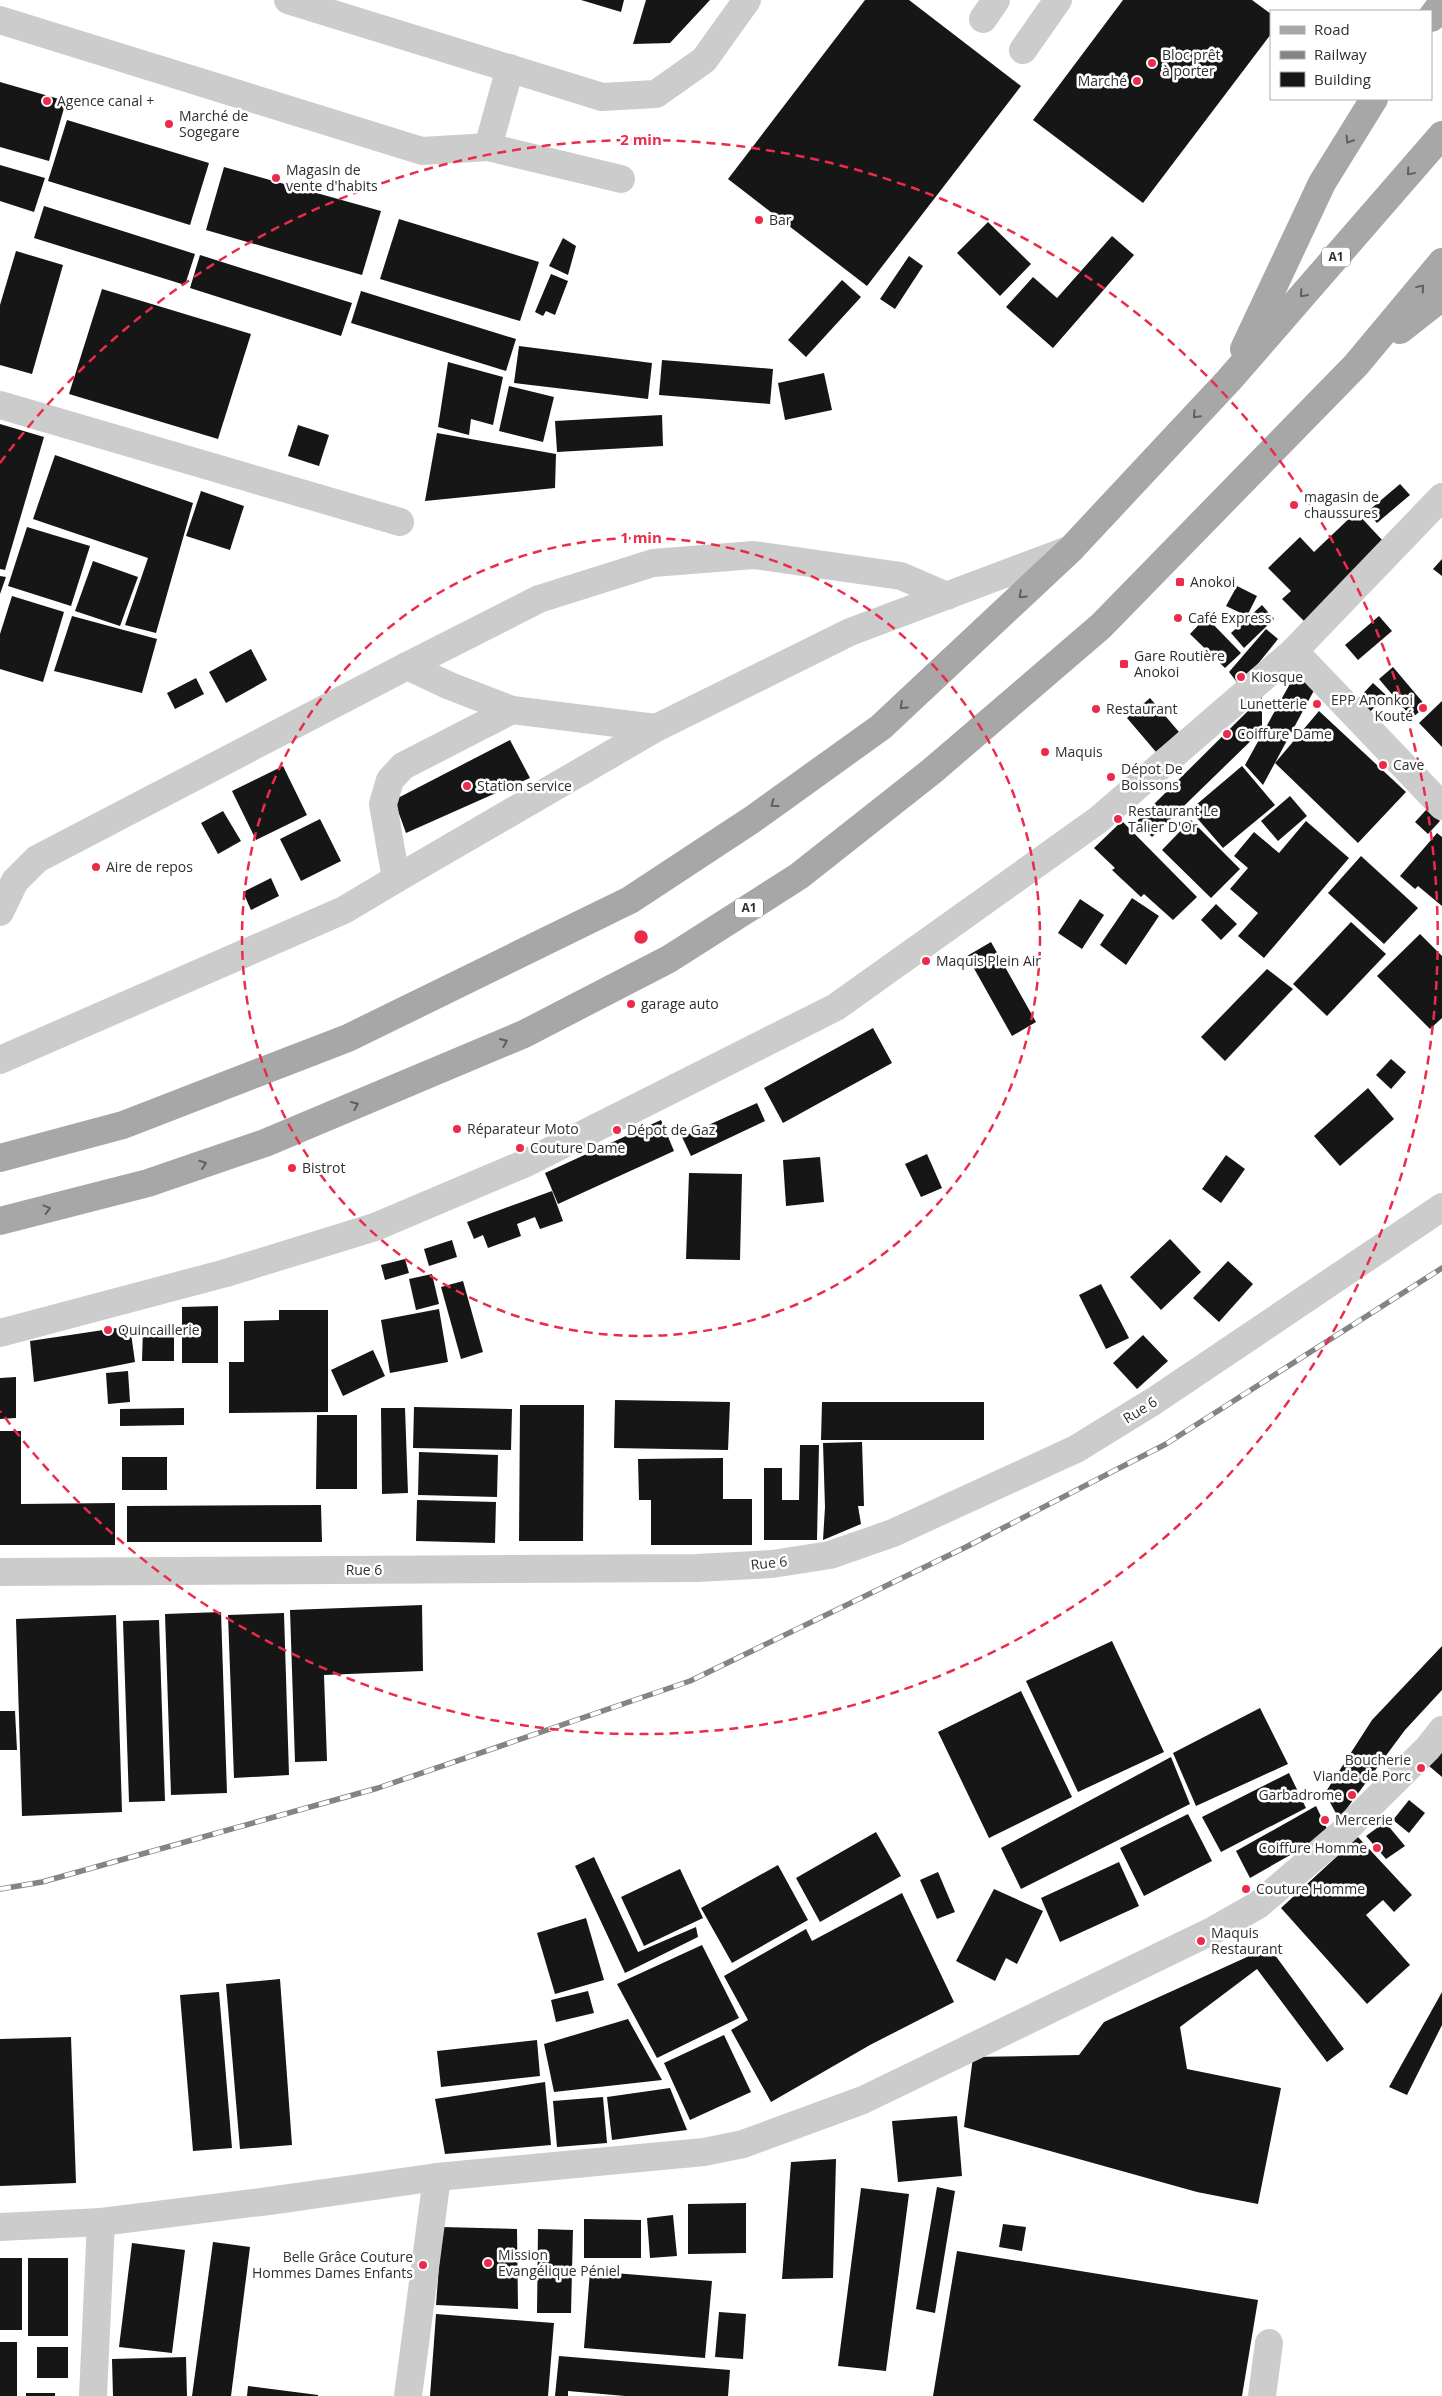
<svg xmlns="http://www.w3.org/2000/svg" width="1442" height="2396" viewBox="0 0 1442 2396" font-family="'Open Sans',sans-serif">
	<rect width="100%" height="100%" fill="#fff"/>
	<g fill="#161616">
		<polygon points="581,0 624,0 621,12"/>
		<polygon points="646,0 710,0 670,43 633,44"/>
		<polygon points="865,0 909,0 1021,86 867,286 728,179"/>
		<polygon points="1123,0 1252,0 1271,14 1271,34 1143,203 1033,120"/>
		<polygon points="0,82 66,101 49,161 0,147"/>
		<polygon points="67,120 209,163 190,225 48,181"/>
		<polygon points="0,165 45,178 34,212 0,201"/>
		<polygon points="224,167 381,211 362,275 206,230"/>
		<polygon points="44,206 195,254 185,285 34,238"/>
		<polygon points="399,219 539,262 520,321 380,279"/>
		<polygon points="988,222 1031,264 1000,296 957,253"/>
		<polygon points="1112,236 1134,255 1053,348 1006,307 1033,277 1057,298"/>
		<polygon points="563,238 576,246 568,275 549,266"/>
		<polygon points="16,251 63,265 32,374 0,365 0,305"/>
		<polygon points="200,255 352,303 341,336 190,288"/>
		<polygon points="909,256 923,266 895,309 880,299"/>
		<polygon points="551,274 568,281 555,315 546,311 543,316 535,312"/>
		<polygon points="842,280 861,297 806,357 788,340"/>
		<polygon points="102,289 251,334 218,439 69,394"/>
		<polygon points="361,291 516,339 506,371 351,323"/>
		<polygon points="519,346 652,363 648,399 514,383"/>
		<polygon points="662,360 773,369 770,404 659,395"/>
		<polygon points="448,362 503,377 493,425 471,419 469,435 438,427"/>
		<polygon points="824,373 832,410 785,420 778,383"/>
		<polygon points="509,386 554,397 543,442 499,431"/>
		<polygon points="662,415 663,446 557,452 555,421"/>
		<polygon points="0,424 44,437 5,570 0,569"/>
		<polygon points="298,425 329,435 319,466 288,456"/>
		<polygon points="437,433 556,454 555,488 425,501"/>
		<polygon points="55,455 193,503 156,633 125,625 148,558 33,519"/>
		<polygon points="1400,484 1410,495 1377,523 1367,512"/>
		<polygon points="201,491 244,506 230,550 186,536"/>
		<polygon points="1356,512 1384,542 1304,621 1282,599 1291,591 1268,568 1300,537 1314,552"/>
		<polygon points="27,527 90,546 71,606 8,586"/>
		<polygon points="1442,559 1442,576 1433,569"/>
		<polygon points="93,561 138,577 120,626 75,611"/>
		<polygon points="0,576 6,577 0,594"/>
		<polygon points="1237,586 1257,596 1247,616 1226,606"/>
		<polygon points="12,596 64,612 43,682 0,669 0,634"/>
		<polygon points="1262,605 1274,619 1244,648 1231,633"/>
		<polygon points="72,616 157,639 142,693 54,671"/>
		<polygon points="1379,616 1392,631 1358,660 1345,645"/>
		<polygon points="1206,617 1241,653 1225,668 1190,634"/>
		<polygon points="1266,629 1278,639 1240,686 1229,672"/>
		<polygon points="251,649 267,680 226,703 209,672"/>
		<polygon points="1393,667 1426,706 1412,718 1379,679"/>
		<polygon points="1297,671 1318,683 1263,785 1245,765"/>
		<polygon points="196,678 204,694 175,709 167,693"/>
		<polygon points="1373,683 1386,695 1368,714 1355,702"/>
		<polygon points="1262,697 1262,730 1152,837 1137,821"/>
		<polygon points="1150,698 1179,732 1156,752 1127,718"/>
		<polygon points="1442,701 1442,747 1419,723"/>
		<polygon points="1319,711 1406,792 1358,843 1275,763"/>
		<polygon points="510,740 530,778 406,833 394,800"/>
		<polygon points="283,766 307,815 256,840 232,791"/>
		<polygon points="1242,766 1275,805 1223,848 1190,810"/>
		<polygon points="1290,796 1307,816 1278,841 1261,821"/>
		<polygon points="1427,809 1440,821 1428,834 1415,822"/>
		<polygon points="223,811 241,841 218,854 201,823"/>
		<polygon points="320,819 341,861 301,881 280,839"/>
		<polygon points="1191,820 1240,869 1211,898 1162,850"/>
		<polygon points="1122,821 1197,897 1173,920 1144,894 1141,897 1112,870 1115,868 1094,848"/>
		<polygon points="1306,821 1349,858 1264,958 1238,936 1258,913 1230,889 1248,868 1234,856 1254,832 1279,853"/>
		<polygon points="1437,833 1442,837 1442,906 1418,886 1415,889 1400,876"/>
		<polygon points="1361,856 1418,908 1384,944 1328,893"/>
		<polygon points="271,878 279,896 251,910 243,892"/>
		<polygon points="1132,898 1159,916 1126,965 1100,945"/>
		<polygon points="1080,899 1104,915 1082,949 1058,933"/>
		<polygon points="1216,904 1237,924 1221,940 1201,920"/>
		<polygon points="1351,922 1386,954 1327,1016 1293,984"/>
		<polygon points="1420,934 1442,956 1442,1018 1430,1029 1377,976"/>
		<polygon points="991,942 1036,1022 1012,1036 967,956"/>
		<polygon points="1267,969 1293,989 1225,1061 1201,1037"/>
		<polygon points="873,1028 892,1063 783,1123 764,1088"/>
		<polygon points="1391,1059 1406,1072 1391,1089 1376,1075"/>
		<polygon points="1368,1088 1394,1119 1340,1166 1314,1136"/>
		<polygon points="757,1103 765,1121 691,1156 682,1137"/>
		<polygon points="661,1120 674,1151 558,1204 545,1173"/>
		<polygon points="927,1154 942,1188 921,1197 905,1164"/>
		<polygon points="1226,1155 1245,1169 1221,1203 1202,1189"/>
		<polygon points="820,1157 824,1202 786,1206 783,1160"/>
		<polygon points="689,1173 742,1174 740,1260 686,1259"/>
		<polygon points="552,1191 563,1221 540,1229 535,1217 517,1224 521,1236 488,1248 483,1235 474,1239 467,1222"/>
		<polygon points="1170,1239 1201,1272 1161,1310 1130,1277"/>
		<polygon points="452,1240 457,1257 429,1266 424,1249"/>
		<polygon points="405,1259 409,1273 385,1280 381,1265"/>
		<polygon points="1228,1261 1253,1284 1219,1322 1193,1298"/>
		<polygon points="432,1274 439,1304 416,1310 409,1279"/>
		<polygon points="463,1281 483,1352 461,1359 441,1287"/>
		<polygon points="1101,1284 1129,1338 1106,1349 1079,1295"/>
		<polygon points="218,1306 218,1363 182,1363 182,1307"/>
		<polygon points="439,1309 448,1362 390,1373 381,1320"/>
		<polygon points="279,1310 328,1310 328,1412 229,1413 229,1362 244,1362 244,1321 279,1320"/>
		<polygon points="130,1326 135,1362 34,1382 30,1341"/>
		<polygon points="143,1328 174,1328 174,1361 142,1361"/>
		<polygon points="1143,1335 1168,1361 1137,1389 1113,1363"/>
		<polygon points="373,1350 385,1376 343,1396 331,1370"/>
		<polygon points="128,1371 130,1402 108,1404 106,1373"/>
		<polygon points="16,1377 16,1418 0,1419 0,1378"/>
		<polygon points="615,1400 730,1402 728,1450 614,1448"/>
		<polygon points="822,1402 984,1402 984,1440 821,1440"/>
		<polygon points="520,1405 584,1405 583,1541 519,1541"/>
		<polygon points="414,1407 512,1409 511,1450 413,1448"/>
		<polygon points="184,1408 184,1425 120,1426 120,1409"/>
		<polygon points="381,1408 405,1408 408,1493 382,1494"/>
		<polygon points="317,1415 357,1415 357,1489 316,1489"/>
		<polygon points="0,1431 21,1431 21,1504 115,1503 115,1545 0,1545"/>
		<polygon points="862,1442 864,1506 858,1506 861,1524 823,1540 825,1507 823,1443"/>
		<polygon points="800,1445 819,1445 817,1540 764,1540 764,1468 782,1468 782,1500 799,1500"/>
		<polygon points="419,1452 498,1455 497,1497 418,1495"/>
		<rect x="122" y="1457" width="45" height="33"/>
		<polygon points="723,1458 723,1499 752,1499 752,1545 651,1545 651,1500 639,1500 638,1459"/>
		<polygon points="417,1500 496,1502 495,1543 416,1541"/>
		<polygon points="321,1505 322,1542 127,1542 127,1506"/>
		<polygon points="422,1605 423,1671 324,1675 327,1761 295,1762 290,1610"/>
		<polygon points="221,1612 227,1793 171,1795 165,1614"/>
		<polygon points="284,1613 289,1775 234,1778 228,1615"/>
		<polygon points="116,1615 122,1812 22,1816 16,1619"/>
		<polygon points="159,1620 165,1801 129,1802 123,1621"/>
		<polygon points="1112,1641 1164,1752 1078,1792 1026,1681"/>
		<polygon points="1442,1646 1442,1690 1405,1730 1339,1819 1325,1793 1372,1720"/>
		<polygon points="1021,1691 1072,1797 989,1838 938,1732"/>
		<polygon points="1260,1708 1288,1764 1196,1806 1173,1753"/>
		<polygon points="0,1711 15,1711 17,1750 0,1750"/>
		<polygon points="1442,1750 1442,1777 1429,1766"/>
		<polygon points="1171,1757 1190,1804 1021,1889 1001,1848"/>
		<polygon points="1289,1773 1306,1808 1221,1852 1202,1817"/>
		<polygon points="1409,1800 1425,1813 1409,1833 1393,1820"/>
		<polygon points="1316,1806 1329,1833 1250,1878 1236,1851"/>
		<polygon points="1188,1814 1212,1861 1144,1896 1120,1848"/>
		<polygon points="1385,1822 1405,1846 1386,1859 1366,1836"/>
		<polygon points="876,1832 901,1876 820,1922 796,1878"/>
		<polygon points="1358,1837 1412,1895 1394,1912 1383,1900 1366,1915 1410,1965 1367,2004 1281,1908"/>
		<polygon points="594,1857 638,1952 696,1927 698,1937 625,1973 575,1866"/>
		<polygon points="1119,1862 1139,1906 1060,1942 1041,1898"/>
		<polygon points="778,1865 808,1920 732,1963 701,1908"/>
		<polygon points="680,1869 703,1918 644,1946 621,1897"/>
		<polygon points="938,1872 955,1912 937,1919 920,1880"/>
		<polygon points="994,1889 1043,1911 1017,1964 1006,1958 995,1981 956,1961"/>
		<polygon points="902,1893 954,2002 870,2045 771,2102 731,2030 748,2020 724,1976 806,1929 812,1941"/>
		<polygon points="586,1918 604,1980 555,1994 537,1933"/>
		<polygon points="702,1945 739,2018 657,2058 617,1984"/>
		<polygon points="1269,1947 1344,2049 1327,2062 1257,1969 1180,2027 1187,2069 1281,2088 1258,2204 1197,2192 964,2127 973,2057 1079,2055 1104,2022"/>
		<polygon points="280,1979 292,2145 240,2149 226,1984"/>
		<polygon points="588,1991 594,2013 556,2022 551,2000"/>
		<polygon points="219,1992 232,2148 193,2151 180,1995"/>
		<polygon points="1442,1992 1442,2025 1407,2095 1389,2087"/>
		<polygon points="628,2019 662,2080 554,2092 544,2044"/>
		<polygon points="724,2035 751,2092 690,2120 664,2063"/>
		<polygon points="71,2037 76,2183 0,2186 0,2039"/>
		<polygon points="537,2040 540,2076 441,2087 437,2051"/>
		<polygon points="545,2082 551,2145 445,2154 435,2099"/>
		<polygon points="670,2088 687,2130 612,2140 607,2097"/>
		<polygon points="603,2097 607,2143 557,2147 553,2101"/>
		<polygon points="957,2116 962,2176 898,2182 892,2121"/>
		<polygon points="836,2159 833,2278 782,2279 791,2162"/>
		<polygon points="937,2187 955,2191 935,2313 916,2309"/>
		<polygon points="861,2188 909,2194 886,2371 838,2366"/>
		<polygon points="746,2203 746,2253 688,2254 688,2204"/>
		<polygon points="673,2215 677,2256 650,2258 647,2218"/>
		<polygon points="584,2219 641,2220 641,2258 584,2258"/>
		<polygon points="1003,2224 1026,2227 1022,2251 999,2247"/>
		<polygon points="442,2227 517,2229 518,2309 436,2305"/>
		<polygon points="538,2229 573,2230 571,2313 537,2313"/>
		<polygon points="213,2242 250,2247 231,2396 192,2396"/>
		<polygon points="132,2243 185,2250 172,2353 119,2347"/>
		<polygon points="957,2251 1258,2300 1242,2396 933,2396"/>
		<rect x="0" y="2258" width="22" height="72"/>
		<rect x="28" y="2258" width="40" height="78"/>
		<polygon points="590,2271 712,2281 705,2358 584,2348"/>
		<polygon points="719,2312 746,2314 743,2359 715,2357"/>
		<polygon points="436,2314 554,2323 548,2396 430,2396"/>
		<rect x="0" y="2342" width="17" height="54"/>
		<rect x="37" y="2347" width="31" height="31"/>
		<polygon points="559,2356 730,2370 728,2396 625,2396 568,2391 568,2396 555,2396"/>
		<polygon points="186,2357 187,2396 113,2396 112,2359"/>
		<polygon points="248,2386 318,2395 318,2396 247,2396"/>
		<rect x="26" y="2393" width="29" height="3"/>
	</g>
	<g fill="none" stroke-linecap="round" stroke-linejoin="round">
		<g stroke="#ccc" stroke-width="28">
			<polyline points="288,0 602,97 656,94 704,60 747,0"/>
			<polyline points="983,19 996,0"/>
			<polyline points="0,20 422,151 488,147 621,179"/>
			<polyline points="1023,50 1058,0"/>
			<polyline points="488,147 510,68"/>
			<polyline points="0,405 400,522"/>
			<polyline points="1294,651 1442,806"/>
			<polyline points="407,666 539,599 653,563 754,555 901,576 947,596"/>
			<polyline points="396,879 656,728"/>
			<polyline points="0,912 15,881 37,859 407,666 450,686 512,710"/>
			<polyline points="0,1060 344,910 396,879 383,804 390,780 403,766 512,710 656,728 850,632 1071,549"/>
			<polyline points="0,1333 226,1273 375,1227 526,1163 836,1007 1098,820 1294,651 1442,497"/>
			<polyline points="0,1572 697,1568 772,1564 830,1555 893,1533 1076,1449 1154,1401 1442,1207"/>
			<polyline points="0,2227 101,2222 276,2200 437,2177 704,2152 743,2144 863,2100 1214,1930 1258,1905 1341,1834 1428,1748 1442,1730"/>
			<polyline points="93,2396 101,2222"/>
			<polyline points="408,2396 437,2177"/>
			<polyline points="1262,2396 1269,2343"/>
		</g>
		<g stroke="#a7a7a7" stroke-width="28">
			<polyline points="1431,18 1442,3"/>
			<polyline points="1400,330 1442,297"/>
			<polyline points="1244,349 1322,183 1374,99"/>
			<polyline points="0,1158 123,1125 348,1038 630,900 753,819 881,727 1071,549 1229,380 1442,135"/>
			<polyline points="0,1221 148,1183 265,1143 524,1034 669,959 799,876 932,771 1101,626 1356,365 1442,262"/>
		</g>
		<defs>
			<polyline id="rail" points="0,1889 42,1882 378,1788 690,1681 966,1547 1166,1444 1442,1268"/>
		</defs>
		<use href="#rail" stroke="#848484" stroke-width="5.5"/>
		<use href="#rail" stroke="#fff" stroke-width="4" stroke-dasharray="11" stroke-linecap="butt"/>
	</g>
	<defs><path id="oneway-chevron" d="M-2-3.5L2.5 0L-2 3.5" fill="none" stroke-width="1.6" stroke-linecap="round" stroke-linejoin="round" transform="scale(1.25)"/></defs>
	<g stroke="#5f5f5f">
		<use href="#oneway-chevron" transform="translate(1349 140) rotate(122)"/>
		<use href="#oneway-chevron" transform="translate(1410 172) rotate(131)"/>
		<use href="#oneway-chevron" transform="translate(1421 288) rotate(-50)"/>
		<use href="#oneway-chevron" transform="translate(1303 294) rotate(131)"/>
		<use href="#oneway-chevron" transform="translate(1196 415) rotate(133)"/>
		<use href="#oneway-chevron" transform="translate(1022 595) rotate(137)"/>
		<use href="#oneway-chevron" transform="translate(903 706) rotate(137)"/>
		<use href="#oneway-chevron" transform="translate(774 804) rotate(144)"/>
		<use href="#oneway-chevron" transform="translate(504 1042) rotate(-23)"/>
		<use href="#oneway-chevron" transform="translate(355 1105) rotate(-23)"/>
		<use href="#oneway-chevron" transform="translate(203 1164) rotate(-19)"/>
		<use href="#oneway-chevron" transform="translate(47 1209) rotate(-15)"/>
	</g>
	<g fill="none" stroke="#ec2b4b" stroke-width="2.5" stroke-dasharray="9 6">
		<circle cx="641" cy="937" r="399"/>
		<path d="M0 463A797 797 0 1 1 0 1411"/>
	</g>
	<g fill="#ec2b4b" stroke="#fff" stroke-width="2">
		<circle cx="1152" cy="63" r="5"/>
		<circle cx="1137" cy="81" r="5"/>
		<circle cx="47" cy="101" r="5"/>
		<circle cx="169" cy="124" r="5"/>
		<circle cx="276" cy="178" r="5"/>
		<circle cx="759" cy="220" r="5"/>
		<circle cx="1294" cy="505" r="5"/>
		<rect x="1175" y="577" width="10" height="10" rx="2.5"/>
		<circle cx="1178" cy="618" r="5"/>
		<rect x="1119" y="659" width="10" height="10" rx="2.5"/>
		<circle cx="1241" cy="677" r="5"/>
		<circle cx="1317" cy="704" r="5"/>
		<circle cx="1423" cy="708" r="5"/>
		<circle cx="1096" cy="709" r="5"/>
		<circle cx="1227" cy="734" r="5"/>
		<circle cx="1045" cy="752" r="5"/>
		<circle cx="1383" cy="765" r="5"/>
		<circle cx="1111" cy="777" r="5"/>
		<circle cx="467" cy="786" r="5"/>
		<circle cx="1118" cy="819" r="5"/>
		<circle cx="96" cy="867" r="5"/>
		<circle cx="926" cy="961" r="5"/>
		<circle cx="631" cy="1004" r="5"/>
		<circle cx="457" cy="1129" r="5"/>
		<circle cx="617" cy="1130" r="5"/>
		<circle cx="520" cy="1148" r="5"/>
		<circle cx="292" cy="1168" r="5"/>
		<circle cx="108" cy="1330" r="5"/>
		<circle cx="1421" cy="1768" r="5"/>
		<circle cx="1352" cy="1795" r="5"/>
		<circle cx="1325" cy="1820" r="5"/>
		<circle cx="1377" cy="1848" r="5"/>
		<circle cx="1246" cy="1889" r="5"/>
		<circle cx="1201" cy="1941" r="5"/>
		<circle cx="488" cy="2263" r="5"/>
		<circle cx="423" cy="2265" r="5"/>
	</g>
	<g text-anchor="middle" stroke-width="5" stroke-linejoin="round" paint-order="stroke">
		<g fill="#fff" stroke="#6d6d6d" stroke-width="1">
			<rect x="1322" y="247.5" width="28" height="19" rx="4"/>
			<rect x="735" y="898.5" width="28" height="19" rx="4"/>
		</g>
		<g font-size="12" font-weight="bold" fill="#2f2f2f">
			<text x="1336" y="261">A1</text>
			<text x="749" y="912">A1</text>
		</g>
		<g font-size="14" fill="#2f2f2f" stroke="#fff" text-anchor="start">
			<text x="1162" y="60">Bloc prêt<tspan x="1162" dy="16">à porter</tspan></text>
			<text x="1127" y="86" text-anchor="end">Marché</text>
			<text x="57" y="106">Agence canal +</text>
			<text x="179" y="121">Marché de<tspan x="179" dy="16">Sogegare</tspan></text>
			<text x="286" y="175">Magasin de<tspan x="286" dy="16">vente d'habits</tspan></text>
			<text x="769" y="225">Bar</text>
			<text x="1304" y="502">magasin de<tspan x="1304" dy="16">chaussures</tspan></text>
			<text x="1190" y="587">Anokoi</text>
			<text x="1188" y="623">Café Express</text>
			<text x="1134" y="661">Gare Routière<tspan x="1134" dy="16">Anokoi</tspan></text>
			<text x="1251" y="682">Kiosque</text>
			<text x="1413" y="705" text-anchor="end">EPP Anonkoi<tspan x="1413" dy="16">Kouté</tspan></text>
			<text x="1307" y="709" text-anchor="end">Lunetterie</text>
			<text x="1106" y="714">Restaurant</text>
			<text x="1237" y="739">Coiffure Dame</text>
			<text x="1055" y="757">Maquis</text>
			<text x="1393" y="770">Cave</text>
			<text x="1121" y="774">Dépot De<tspan x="1121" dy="16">Boissons</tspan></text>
			<text x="477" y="791">Station service</text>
			<text x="1128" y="816">Restaurant Le<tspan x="1128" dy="16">Talier D'Or</tspan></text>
			<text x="106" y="872">Aire de repos</text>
			<text x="936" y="966">Maquis Plein Air</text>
			<text x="641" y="1009">garage auto</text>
			<text x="467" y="1134">Réparateur Moto</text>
			<text x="627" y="1135">Dépot de Gaz</text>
			<text x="530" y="1153">Couture Dame</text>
			<text x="302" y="1173">Bistrot</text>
			<text x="118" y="1335">Quincaillerie</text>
			<text x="1411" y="1765" text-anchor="end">Boucherie<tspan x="1411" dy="16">Viande de Porc</tspan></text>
			<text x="1342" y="1800" text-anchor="end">Garbadrome</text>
			<text x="1335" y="1825">Mercerie</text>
			<text x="1367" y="1853" text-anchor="end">Coiffure Homme</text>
			<text x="1256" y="1894">Couture Homme</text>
			<text x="1211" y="1938">Maquis<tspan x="1211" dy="16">Restaurant</tspan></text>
			<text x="498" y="2260">Mission<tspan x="498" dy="16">Evangélique Péniel</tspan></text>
			<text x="413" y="2262" text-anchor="end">Belle Grâce Couture<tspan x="413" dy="16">Hommes Dames Enfants</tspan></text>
		</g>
		<g font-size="14" fill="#2f2f2f" stroke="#fff">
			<text transform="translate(1140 1410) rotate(-32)" y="5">Rue 6</text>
			<text transform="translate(769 1563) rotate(-6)" y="5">Rue 6</text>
			<text x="364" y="1575">Rue 6</text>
		</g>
	</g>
	<circle cx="641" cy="937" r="8" fill="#ec2b4b" stroke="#fff" stroke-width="2.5"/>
	<g font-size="15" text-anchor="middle" font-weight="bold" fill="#ec2b4b" stroke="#fff" stroke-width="5" stroke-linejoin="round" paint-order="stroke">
		<text x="641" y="145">2 min</text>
		<text x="641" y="543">1 min</text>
	</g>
	<rect x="1270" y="10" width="162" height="90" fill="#ffffff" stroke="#acacac"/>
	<rect x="1280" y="26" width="25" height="8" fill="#a7a7a7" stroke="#acacac"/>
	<text x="1314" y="35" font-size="15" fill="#2f2f2f">Road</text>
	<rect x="1280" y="51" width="25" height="8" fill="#848484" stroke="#acacac"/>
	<text x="1314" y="60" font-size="15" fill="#2f2f2f">Railway</text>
	<rect x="1280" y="72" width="25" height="15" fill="#161616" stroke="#acacac"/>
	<text x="1314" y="85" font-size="15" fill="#2f2f2f">Building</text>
</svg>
